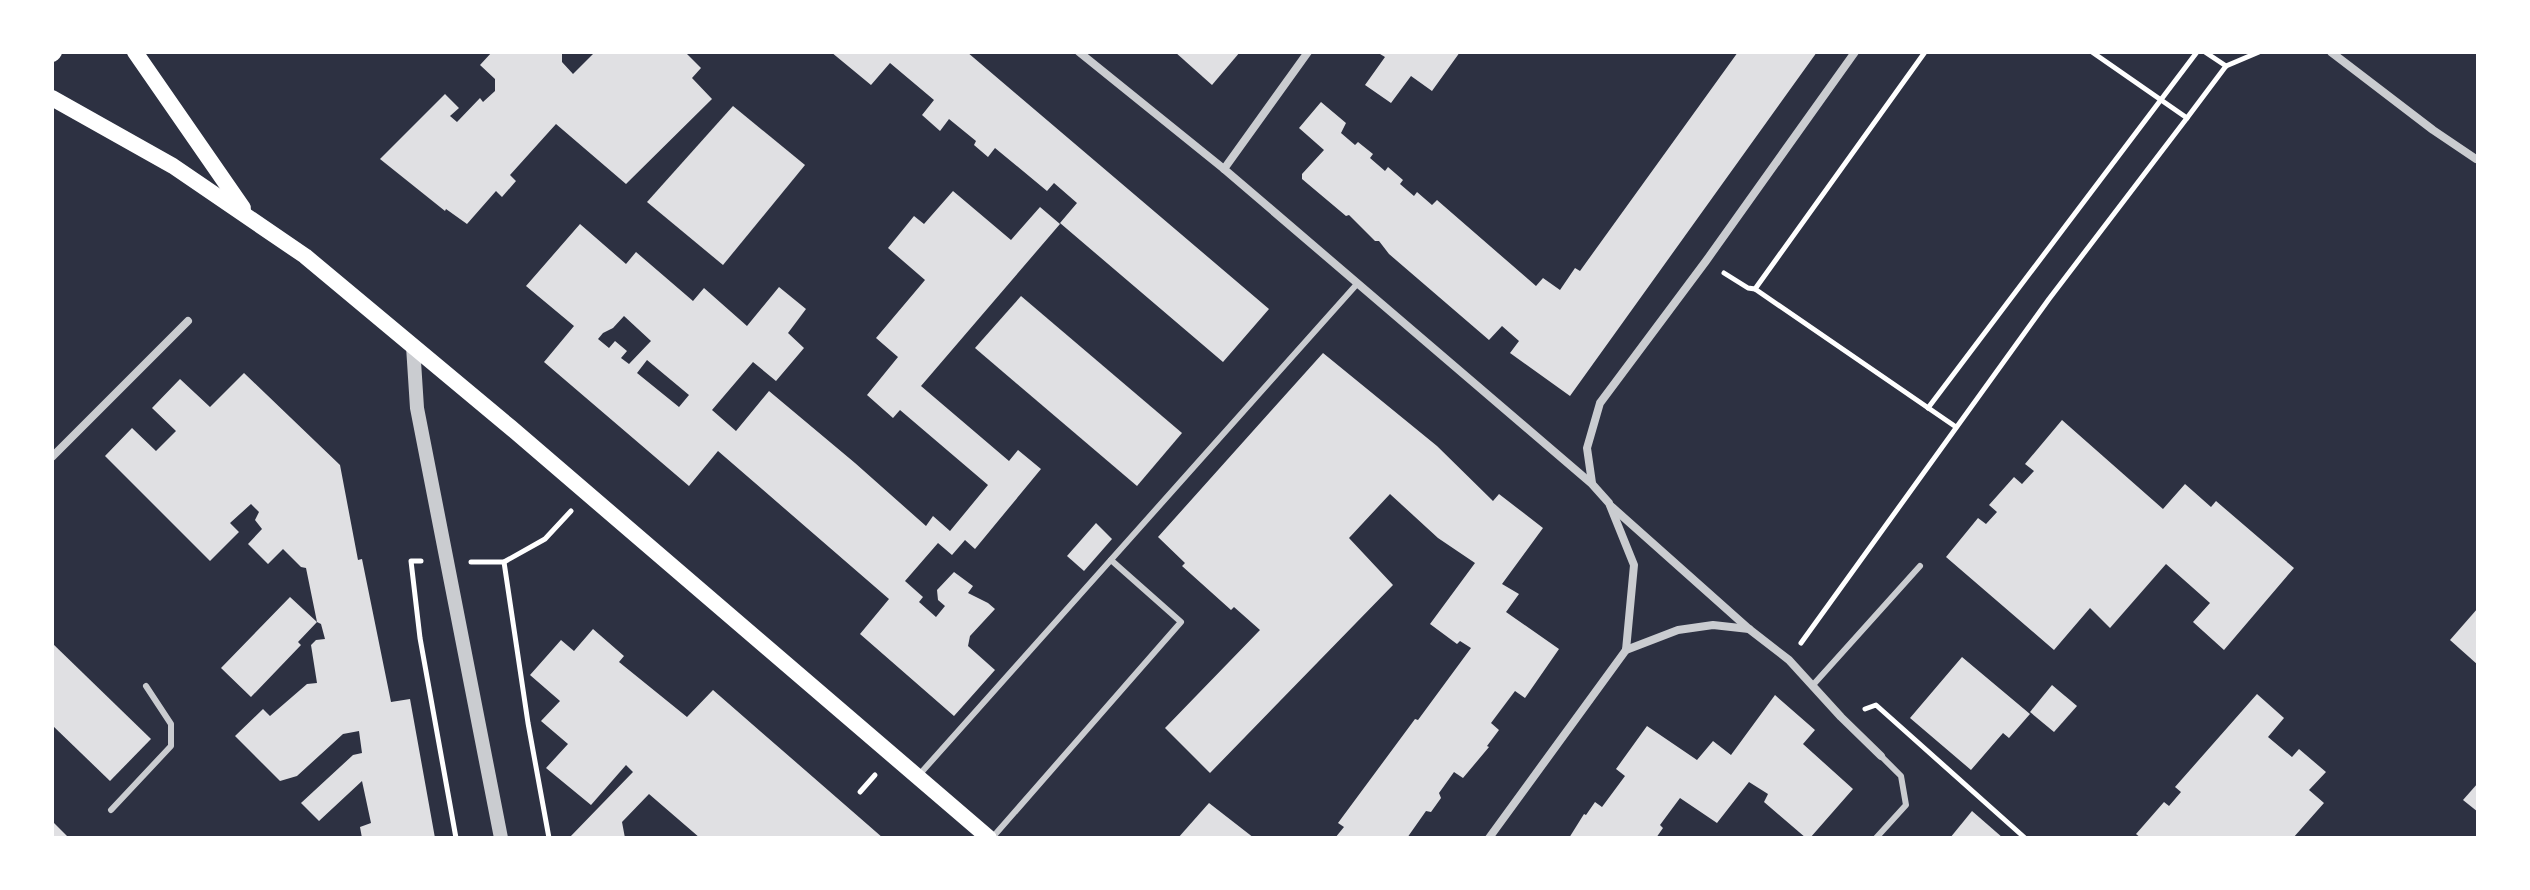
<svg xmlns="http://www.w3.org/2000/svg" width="2530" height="890" viewBox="0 0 2530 890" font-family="'PT Sans Narrow',sans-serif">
	<rect width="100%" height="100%" fill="#2d3142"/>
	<g fill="#e0e0e3" fill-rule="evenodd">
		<polygon points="492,52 562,52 562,62 573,74 595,52 685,52 701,68 692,78 712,99 626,184 556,124 510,175 516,181 502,197 496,191 467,224 446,209 445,211 380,159 445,94 459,108 450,116 457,122 480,98 483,102 495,91 495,79 480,65"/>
		<polygon points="831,52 967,52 1269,309 1223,362 1060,223 1077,203 1054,183 1047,191 995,148 988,157 974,145 976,141 949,119 940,131 922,115 934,100 890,63 871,85"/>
		<polygon points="1175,52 1240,52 1212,85"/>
		<polygon points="1381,52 1460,52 1432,91 1411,76 1391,103 1365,85 1385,57 1380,54"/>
		<polygon points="1738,52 1817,52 1570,396 1510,353 1519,341 1502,326 1489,340 1389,254 1379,241 1375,241 1349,215 1346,216 1302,179 1302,174 1324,150 1299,128 1321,102 1346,123 1341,133 1355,145 1358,142 1373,154 1370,158 1385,171 1388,167 1403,180 1400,184 1414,196 1417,192 1432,205 1437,200 1536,286 1543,278 1560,290 1575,268 1580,271"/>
		<polygon points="733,106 805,165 723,265 647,202"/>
		<path d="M953,191L1011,240L1040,207L1060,224L921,386L1009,461L1018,450L1041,469L975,549L965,540L952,555L938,543L905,581L923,597L919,602L936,617L945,606L938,600L937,590L954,572L973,586L968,593L988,603L995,609L970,636L968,646L995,670L954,716L860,634L889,599L718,451L689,486L544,362L574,326L526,286L580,224L626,264L636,252L693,301L704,288L747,326L779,287L806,309L788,333L804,348L776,381L753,362L712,410L736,431L769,391L855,463L926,526L933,516L950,531L988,485L900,410L893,418L867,395L898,357L876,338L925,280L888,248L914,216L924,224ZM624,316L651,341L629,364L621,358L627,351L615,341L609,348L598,339L603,333L613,328ZM647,360L689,395L679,407L637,373Z"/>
		<polygon points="1021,296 1182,433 1137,486 975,348"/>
		<polygon points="1323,353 1437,446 1493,501 1499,494 1543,528 1502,584 1519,594 1506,612 1559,649 1525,698 1515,691 1491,723 1499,730 1487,746 1489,747 1463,778 1454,772 1439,793 1441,798 1431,812 1426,811 1407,838 1335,838 1344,827 1338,823 1415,719 1418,720 1471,648 1460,641 1457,644 1430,624 1475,563 1438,538 1390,494 1349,538 1393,585 1210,773 1165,728 1260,630 1234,607 1231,610 1182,566 1185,563 1158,537"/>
		<polygon points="244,373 340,465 358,560 362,559 391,702 410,699 435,838 362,838 360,827 371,823 362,781 319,821 301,803 353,755 362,753 359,731 343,734 297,776 280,781 235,736 263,709 270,716 307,684 317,683 311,645 316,640 325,639 321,624 317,622 306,568 301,567 283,549 268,564 248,544 262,529 255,520 259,512 251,504 230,523 239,532 210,561 105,456 132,428 156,451 176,431 152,408 180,379 210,407"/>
		<polygon points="2062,420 2163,509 2185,484 2211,507 2216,501 2294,568 2224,650 2193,622 2210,603 2166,564 2110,628 2090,608 2054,650 1946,557 1978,518 1986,524 1997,512 1989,505 2014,477 2022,484 2034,471 2025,464"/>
		<polygon points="1096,523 1112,539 1084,571 1067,556"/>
		<polygon points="290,597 317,622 298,642 301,645 251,697 221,668"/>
		<polygon points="2478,608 2478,665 2450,640"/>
		<polygon points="593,629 624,656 619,662 687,717 713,690 883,838 700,838 649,794 622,822 625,838 569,838 633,772 626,765 591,805 546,768 568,744 541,721 560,701 530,675 561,640 574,651"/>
		<polygon points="52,643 151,739 110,781 52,725"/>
		<polygon points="1962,657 2030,714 2009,738 2003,733 1971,770 1910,718"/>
		<polygon points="2052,685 2077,706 2054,732 2030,712"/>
		<polygon points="2257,694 2284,718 2268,737 2292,757 2299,749 2326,772 2309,790 2324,803 2293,838 2141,838 2136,834 2164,802 2169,806 2181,792 2175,787"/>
		<polygon points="1775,695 1815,730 1803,744 1853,789 1810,838 1806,838 1764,802 1768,794 1749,782 1717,823 1680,798 1660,825 1663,828 1656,838 1569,838 1584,814 1586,815 1595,802 1602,807 1625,776 1616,769 1647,726 1697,760 1713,741 1731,755"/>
		<polygon points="2478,783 2478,812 2463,800"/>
		<polygon points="1209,803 1254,838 1178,838"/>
		<polygon points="1972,811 2003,838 1950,838"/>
		<polygon points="52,821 69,838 52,838"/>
	</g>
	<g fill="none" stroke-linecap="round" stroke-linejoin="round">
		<g stroke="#fff" stroke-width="5">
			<polyline points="2092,52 2187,118"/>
			<polyline points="2205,52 2226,66"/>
			<polyline points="1724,273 1748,288 1755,289 1956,427"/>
			<polyline points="1755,289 1925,52"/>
			<polyline points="1928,408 2197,52"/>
			<polyline points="421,561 411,561 420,638 456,838"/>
			<polyline points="471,562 504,562 545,539 571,511"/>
			<polyline points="504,562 528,723 549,838"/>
			<polyline points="1801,643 2049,299 2187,118 2226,66 2259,52"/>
			<polyline points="1865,709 1876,705 2025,838"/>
			<polyline points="860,792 875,775"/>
		</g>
		<g stroke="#caccd0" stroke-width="6">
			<polyline points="1813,685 1920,566"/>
			<polyline points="919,775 1357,284"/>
			<polyline points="111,810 171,746 171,724 146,686"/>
			<polyline points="992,838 1181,622 1111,560"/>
			<polyline points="1876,838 1906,805 1901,776 1881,756"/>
		</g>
		<g stroke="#caccd0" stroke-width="8">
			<polyline points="1079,52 1224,169 1592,484 1609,503 1634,565 1626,650 1489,838"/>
			<polyline points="2331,52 2433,130 2476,159"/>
			<polyline points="1224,169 1308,52"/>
			<polyline points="52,457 188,321"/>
			<polyline points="1592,483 1587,448 1600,403 1706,261 1855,52"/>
			<polyline points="1612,507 1749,629 1789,660 1841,717 1881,756"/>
			<polyline points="1626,650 1678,630 1713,625 1749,629"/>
		</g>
		<polyline stroke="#caccd0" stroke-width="14" points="413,346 417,408 501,838"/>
		<g stroke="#fff" stroke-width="16">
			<polyline points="135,52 243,208"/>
			<polyline points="52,54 54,52"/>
			<polyline points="52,98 173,166 305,256 510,427 989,838"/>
		</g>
	</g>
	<rect width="2530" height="890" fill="none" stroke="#ffffff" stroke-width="108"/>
</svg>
